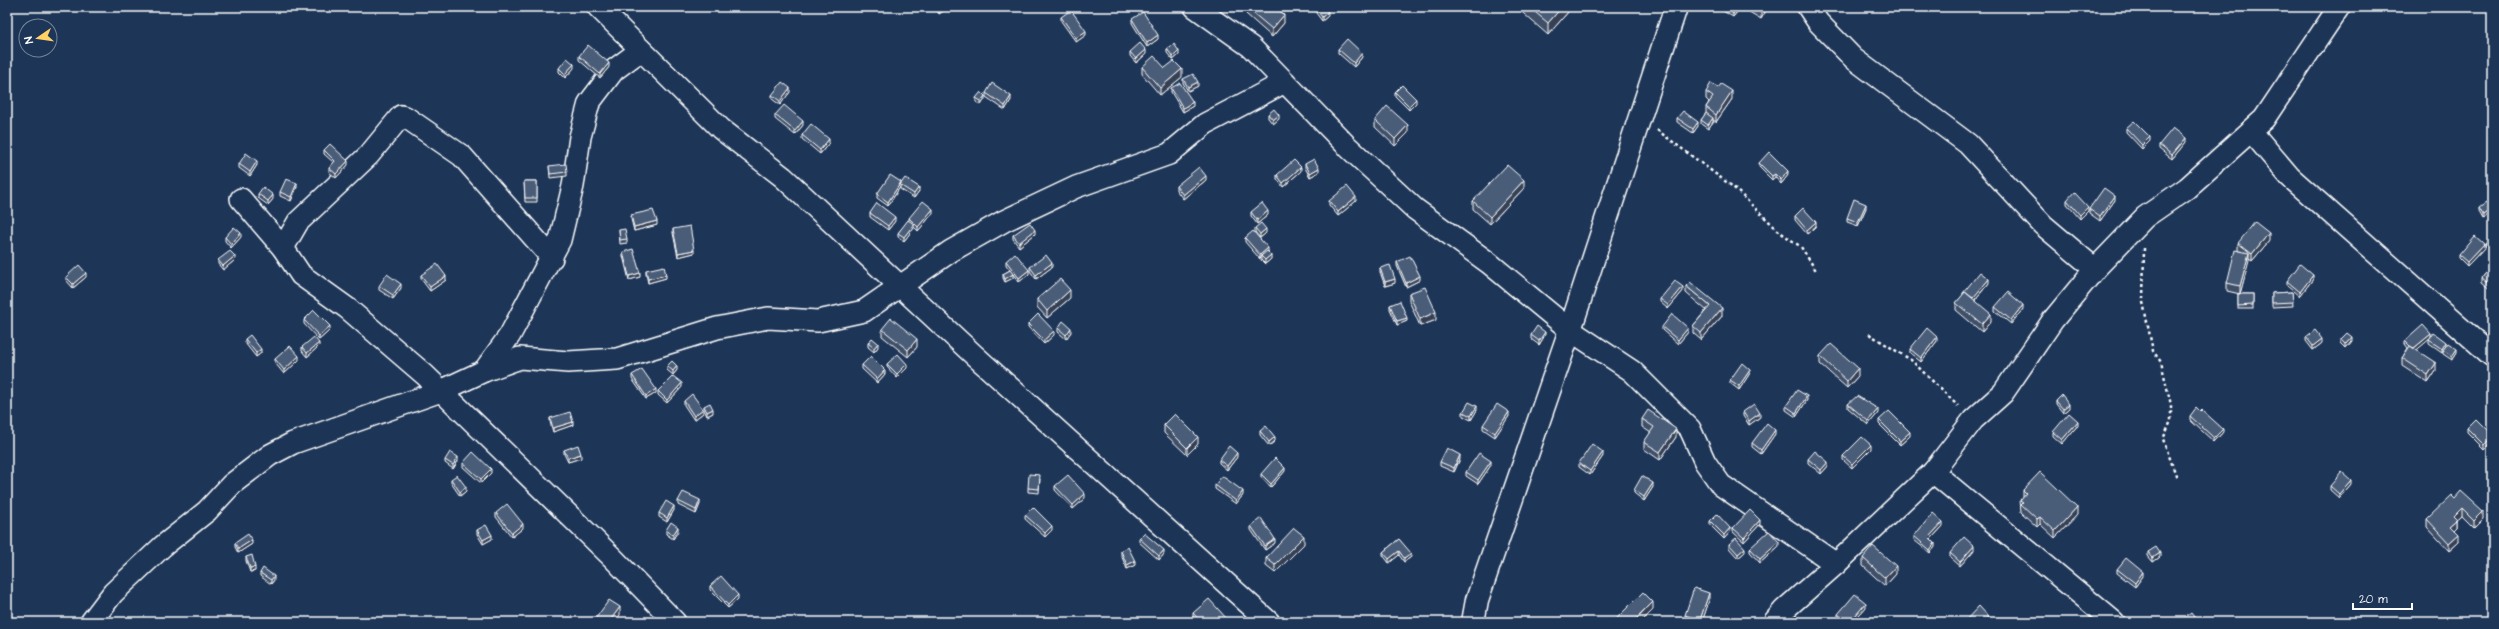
<svg xmlns="http://www.w3.org/2000/svg" width="2499" height="629" viewBox="0 0 2499 629" font-family="'Architects Daughter',sans-serif">
	<rect width="100%" height="100%" fill="#1d3557"/>
	<filter id="ink" filterUnits="userSpaceOnUse"><feTurbulence type="fractalNoise" baseFrequency=".025" numOctaves="2"/><feDisplacementMap in="SourceGraphic" scale="8" xChannelSelector="R" yChannelSelector="G"/><feConvolveMatrix kernelMatrix="1 2 1 2 8 2 1 2 1" color-interpolation-filters="sRGB"/></filter>
	<g filter="url(#ink)">
		<g fill="none" stroke-linecap="round" stroke-linejoin="round">
			<defs>
				<g id="street">
					<polyline points="598,7 721,129 783,177 974,355 1269,622"/>
					<polyline points="1195,7 1251,47 1347,146 1415,209 1489,263 1570,330 1632,371 1690,429 1705,462 1721,485 1836,564 1933,472 2114,622"/>
					<polyline points="1808,7 1818,22 1854,59 1968,144 2043,225 2095,269"/>
					<polyline points="2251,131 2290,177 2492,356"/>
					<polyline points="241,199 283,248 301,275 347,308 425,375 613,558 675,622"/>
					<polyline points="283,248 298,222 369,155 401,116 407,118 462,156 552,258"/>
					<polyline points="484,371 510,335 560,240 573,186 580,137 589,103 614,70 641,50"/>
					<polyline points="1933,472 1973,420 2003,393 2053,320 2095,269 2145,217 2187,188 2264,119 2339,7"/>
					<polyline points="91,622 113,593 163,546 207,511 232,484 270,455 293,443 441,391 484,371 520,358 568,362 617,359 717,328 768,318 818,321 864,311 951,251 1004,221 1076,187 1169,154 1205,124 1285,82"/>
					<polyline points="1774,622 1784,610 1836,564"/>
				</g>
				<polyline id="secondary" points="1473,622 1477,600 1570,330 1676,7"/>
			</defs>
			<use href="#street" stroke="#fff" stroke-width="24"/>
			<use href="#secondary" stroke="#fff" stroke-width="25"/>
			<g stroke="#fff" stroke-width="2.5" stroke-dasharray="3 3" stroke-linecap="butt">
				<polyline points="1657,130 1733,187 1780,232 1801,247 1817,272"/>
				<polyline points="2144,248 2143,302 2153,351 2161,362 2171,405 2171,421 2163,439 2177,478"/>
				<polyline points="1869,334 1911,360 1958,406"/>
			</g>
			<use href="#street" stroke="#1d3557" stroke-width="21"/>
			<use href="#secondary" stroke="#1d3557" stroke-width="22"/>
		</g>
		<g fill="#405068" stroke="#fff">
			<polygon points="935,7 949,7 939,14"/>
			<polygon points="1246,7 1275,7 1284,23 1272,37 1246,14"/>
			<polygon points="1312,7 1324,7 1328,16 1322,21 1316,13 1316,11 1315,11"/>
			<polygon points="1516,7 1568,7 1568,12 1548,35"/>
			<polygon points="1723,7 1737,12 1733,17 1723,11"/>
			<polygon points="1746,7 1768,7 1761,19 1746,10"/>
			<polygon points="2272,7 2284,7 2279,13"/>
			<polygon points="1061,17 1086,35 1076,42 1061,21"/>
			<polygon points="1132,19 1158,39 1147,47 1132,23"/>
			<polygon points="1167,49 1179,55 1173,60 1167,53"/>
			<polygon points="1338,49 1362,57 1354,67 1338,53"/>
			<polygon points="1130,52 1146,54 1136,63 1130,56"/>
			<polygon points="579,56 609,67 600,78 579,60"/>
			<polygon points="1142,67 1165,68 1182,77 1160,95 1142,74"/>
			<polygon points="559,68 574,68 565,78 559,72"/>
			<polygon points="1183,79 1198,86 1188,91 1183,83"/>
			<polygon points="1171,88 1193,106 1183,112 1171,92"/>
			<polygon points="1718,88 1732,99 1716,122 1713,120 1713,122 1708,129 1701,124 1701,120 1706,113 1706,107 1709,102 1706,99 1706,92"/>
			<polygon points="790,92 780,105 772,99 772,95"/>
			<polygon points="1395,92 1416,103 1409,110 1395,96"/>
			<polygon points="986,93 1011,100 1005,110 986,97"/>
			<polygon points="976,98 985,99 981,105 976,102"/>
			<polygon points="1268,114 1279,119 1273,124 1268,118"/>
			<polygon points="775,115 803,125 795,135 775,119"/>
			<polygon points="1677,118 1698,126 1693,133 1677,122"/>
			<polygon points="1375,120 1408,133 1395,146 1375,127"/>
			<polygon points="2126,128 2150,141 2142,149 2126,132"/>
			<polygon points="802,135 829,143 820,154 802,139"/>
			<polygon points="2186,142 2172,159 2159,149 2159,145"/>
			<polygon points="324,150 348,165 336,178 329,172 329,168 334,163 324,154"/>
			<polygon points="1759,163 1788,175 1781,184 1775,177 1772,180 1759,167"/>
			<polygon points="239,164 257,165 250,176 239,168"/>
			<polygon points="1305,164 1319,172 1310,177 1305,168"/>
			<polygon points="549,166 567,172 567,176 550,178"/>
			<polygon points="1301,171 1283,187 1277,179 1277,175"/>
			<polygon points="1206,180 1183,199 1176,190 1176,186"/>
			<polygon points="524,181 537,181 537,202 525,202"/>
			<polygon points="901,184 919,191 914,198 900,189 900,187 888,206 877,198 877,194"/>
			<polygon points="297,187 291,201 280,196 280,192"/>
			<polygon points="1524,188 1490,224 1473,209 1473,201"/>
			<polygon points="258,194 273,199 268,205 258,198"/>
			<polygon points="2067,200 2088,211 2080,219 2067,204"/>
			<polygon points="2115,200 2100,221 2089,213 2089,209"/>
			<polygon points="1329,201 1356,201 1338,216 1329,205"/>
			<polygon points="2479,207 2491,212 2483,218 2479,211"/>
			<polygon points="1866,208 1858,226 1847,222 1847,218"/>
			<polygon points="1251,212 1268,215 1257,224 1251,216"/>
			<polygon points="870,213 895,221 888,230 870,217"/>
			<polygon points="933,213 918,231 914,227 914,228 904,241 898,237 898,233 909,220 909,218"/>
			<polygon points="631,215 657,225 634,231 631,219"/>
			<polygon points="1795,216 1816,226 1807,234 1795,220"/>
			<polygon points="1255,228 1266,233 1260,238 1255,232"/>
			<polygon points="673,229 694,253 678,257 673,233"/>
			<polygon points="619,230 627,239 627,243 620,244"/>
			<polygon points="1035,234 1019,247 1013,239 1013,235"/>
			<polygon points="225,237 241,237 231,248 225,241"/>
			<polygon points="2492,237 2492,255 2485,248 2485,244"/>
			<polygon points="1245,238 1268,251 1271,259 1265,264 1261,260 1261,258 1260,259 1245,242"/>
			<polygon points="2269,241 2252,261 2249,259 2240,294 2227,291 2227,283 2238,250 2238,243"/>
			<polygon points="2484,248 2467,266 2459,258 2459,255"/>
			<polygon points="623,252 640,277 629,280 623,256"/>
			<polygon points="218,260 235,260 223,270 218,264"/>
			<polygon points="1006,261 1029,274 1019,282 1012,273 1013,278 1005,282 1003,278 1003,274 1010,270 1006,265"/>
			<polygon points="1397,262 1420,280 1406,287 1397,266"/>
			<polygon points="2492,265 2492,290 2482,282 2482,278"/>
			<polygon points="1030,267 1052,267 1036,279 1030,271"/>
			<polygon points="1380,268 1395,283 1385,286 1380,272"/>
			<polygon points="646,270 666,278 648,283 646,274"/>
			<polygon points="421,275 446,280 430,291 421,279"/>
			<polygon points="66,277 86,277 73,288 66,280"/>
			<polygon points="2313,279 2300,296 2287,285 2287,281"/>
			<polygon points="1989,283 1975,300 1991,321 1982,332 1956,310 1956,303 1963,295 1963,293"/>
			<polygon points="379,286 401,288 393,299 379,290"/>
			<polygon points="1686,286 1722,316 1701,340 1693,333 1693,326 1706,310 1686,293"/>
			<polygon points="1683,291 1668,309 1660,302 1660,299"/>
			<polygon points="2292,292 2293,306 2272,307 2272,293"/>
			<polygon points="1409,293 1436,320 1420,326 1409,301"/>
			<rect x="2238" y="294" width="15" height="15"/>
			<polygon points="1070,298 1047,318 1037,307 1037,299"/>
			<polygon points="1390,305 1407,321 1397,325 1390,309"/>
			<polygon points="1995,307 2023,309 2011,324 1995,311"/>
			<polygon points="304,320 330,330 319,340 304,324"/>
			<polygon points="1028,324 1054,335 1044,344 1028,327"/>
			<polygon points="1662,327 1688,332 1678,344 1662,330"/>
			<polygon points="1058,328 1071,332 1066,339 1058,332"/>
			<polygon points="882,329 917,347 908,357 882,336"/>
			<polygon points="1531,335 1545,335 1539,345 1531,339"/>
			<polygon points="2306,337 2322,343 2313,350 2306,341"/>
			<polygon points="2431,337 2446,345 2457,352 2452,360 2443,354 2443,351 2442,353 2429,344 2429,340 2430,338 2416,350 2436,371 2428,383 2402,366 2402,358 2408,348 2405,344 2405,341"/>
			<polygon points="245,339 261,353 256,357 245,343"/>
			<polygon points="2341,339 2352,341 2346,348 2341,343"/>
			<polygon points="1937,341 1921,362 1910,353 1910,349"/>
			<polygon points="868,343 878,347 874,352 868,347"/>
			<polygon points="319,346 307,357 302,351 302,347"/>
			<polygon points="1820,356 1858,376 1847,388 1820,364"/>
			<polygon points="275,359 299,360 284,374 275,363"/>
			<polygon points="887,364 907,368 897,378 887,367"/>
			<polygon points="862,365 885,374 877,383 862,369"/>
			<polygon points="667,366 677,370 673,375 667,370"/>
			<polygon points="1750,373 1739,390 1730,383 1730,380"/>
			<polygon points="632,375 656,393 646,399 632,379"/>
			<polygon points="682,387 667,403 658,395 658,391"/>
			<polygon points="1807,400 1796,417 1786,410 1786,406"/>
			<polygon points="684,401 703,413 694,420 684,405"/>
			<polygon points="2056,401 2069,408 2063,413 2056,404"/>
			<polygon points="1848,404 1878,413 1868,425 1848,408"/>
			<polygon points="704,406 713,413 707,416 704,410"/>
			<polygon points="1477,410 1471,420 1463,416 1463,412"/>
			<polygon points="1743,412 1760,417 1749,425 1743,416"/>
			<polygon points="1509,416 1495,437 1483,429 1483,425"/>
			<polygon points="2190,416 2223,432 2214,442 2190,420"/>
			<polygon points="550,418 573,425 553,432 550,422"/>
			<polygon points="1642,419 1676,437 1660,460 1644,449 1644,442 1651,433 1642,427"/>
			<polygon points="1879,420 1910,436 1900,445 1879,424"/>
			<polygon points="1164,425 1198,444 1187,455 1164,433"/>
			<polygon points="2078,425 2062,444 2053,436 2053,432"/>
			<polygon points="2467,428 2492,435 2484,449 2467,432"/>
			<polygon points="1260,431 1275,441 1269,446 1260,435"/>
			<polygon points="1775,434 1761,454 1752,447 1752,443"/>
			<polygon points="1871,449 1852,468 1843,460 1843,456"/>
			<polygon points="564,450 581,458 568,462 564,454"/>
			<polygon points="1603,456 1590,475 1579,467 1579,463"/>
			<polygon points="1237,457 1227,470 1219,463 1219,460"/>
			<polygon points="1460,459 1454,472 1440,466 1440,462"/>
			<polygon points="1808,459 1828,466 1821,474 1808,463"/>
			<polygon points="445,460 458,461 453,469 445,463"/>
			<polygon points="463,463 491,473 481,483 463,467"/>
			<polygon points="1491,465 1478,484 1466,476 1466,472"/>
			<polygon points="1285,471 1271,487 1261,478 1261,474"/>
			<polygon points="451,479 466,491 460,496 451,483"/>
			<polygon points="1040,479 1039,493 1028,492 1028,488"/>
			<polygon points="2351,484 2339,498 2330,490 2330,486"/>
			<polygon points="1215,485 1243,495 1236,504 1215,489"/>
			<polygon points="1055,486 1085,498 1073,509 1055,490"/>
			<polygon points="1653,487 1644,501 1634,493 1634,490"/>
			<polygon points="2023,490 2077,515 2055,538 2040,524 2037,527 2021,512 2020,500 2023,497"/>
			<polygon points="2455,498 2483,519 2474,528 2462,516 2458,520 2458,527 2455,530 2459,542 2449,551 2427,527 2427,519"/>
			<polygon points="678,501 700,504 696,514 678,505"/>
			<polygon points="674,510 667,522 659,517 659,513"/>
			<polygon points="496,513 523,528 512,537 496,517"/>
			<polygon points="1025,515 1052,530 1045,537 1025,519"/>
			<polygon points="1710,521 1730,532 1724,539 1710,525"/>
			<polygon points="1760,524 1744,542 1733,532 1733,528"/>
			<polygon points="1251,526 1275,543 1265,550 1251,530"/>
			<polygon points="1943,526 1931,539 1935,547 1930,553 1914,540 1914,536"/>
			<polygon points="477,530 492,539 483,544 477,534"/>
			<polygon points="666,530 678,531 673,539 666,534"/>
			<polygon points="1139,538 1164,554 1159,560 1139,542"/>
			<polygon points="1399,539 1411,557 1404,562 1399,555 1389,563 1383,555 1383,552"/>
			<polygon points="235,543 252,544 238,553 235,547"/>
			<polygon points="1304,544 1275,573 1266,566 1266,558"/>
			<polygon points="1729,544 1745,552 1738,558 1729,548"/>
			<polygon points="1779,546 1760,563 1750,552 1750,548"/>
			<polygon points="1974,550 1960,566 1950,557 1950,553"/>
			<polygon points="1121,551 1135,565 1127,569 1121,555"/>
			<polygon points="2148,552 2160,557 2153,562 2148,556"/>
			<polygon points="246,557 255,571 250,572 246,561"/>
			<polygon points="1863,558 1896,574 1885,586 1863,566"/>
			<polygon points="2117,569 2143,576 2135,587 2117,573"/>
			<polygon points="260,573 274,580 271,584 260,576"/>
			<polygon points="710,586 738,599 728,608 710,590"/>
			<polygon points="1709,601 1702,622 1685,622 1685,615"/>
			<polygon points="1866,607 1853,622 1842,622 1838,618 1838,614"/>
			<polygon points="1193,613 1227,622 1194,622 1193,621"/>
		</g>
		<g fill="#344155" stroke="#fff">
			<polygon points="943,7 949,7 939,14 939,10"/>
			<polygon points="1562,7 1568,7 1568,12 1548,35 1548,23"/>
			<polygon points="1764,7 1768,7 1761,19 1761,12"/>
			<polygon points="2279,7 2284,7 2279,13"/>
			<polygon points="1737,8 1737,12 1733,17 1733,14"/>
			<polygon points="1328,12 1328,16 1322,21 1322,17"/>
			<polygon points="1284,15 1284,23 1272,37 1272,29"/>
			<polygon points="1086,31 1086,35 1076,42 1076,38"/>
			<polygon points="1158,35 1158,39 1147,47 1147,43"/>
			<polygon points="1146,50 1146,54 1136,63 1136,59"/>
			<polygon points="1179,51 1179,55 1173,60 1173,57"/>
			<polygon points="1362,53 1362,57 1354,67 1354,63"/>
			<polygon points="609,63 609,67 600,78 600,74"/>
			<polygon points="574,64 574,68 565,78 565,74"/>
			<polygon points="1182,69 1182,77 1160,95 1160,88"/>
			<polygon points="1198,82 1198,86 1188,91 1188,87"/>
			<polygon points="790,88 790,92 780,105 780,101"/>
			<polygon points="1732,91 1732,99 1716,122 1716,115"/>
			<polygon points="985,96 985,99 981,105 981,101"/>
			<polygon points="1011,96 1011,100 1005,110 1005,106"/>
			<polygon points="1416,99 1416,103 1409,110 1409,106"/>
			<polygon points="1193,102 1193,106 1183,112 1183,108"/>
			<polygon points="1279,115 1279,119 1273,124 1273,120"/>
			<polygon points="1713,118 1713,122 1708,129 1708,125"/>
			<polygon points="803,121 803,125 795,135 795,131"/>
			<polygon points="1698,122 1698,126 1693,133 1693,129"/>
			<polygon points="1408,125 1408,133 1395,146 1395,139"/>
			<polygon points="2150,137 2150,141 2142,149 2142,145"/>
			<polygon points="2186,138 2186,142 2172,159 2172,155"/>
			<polygon points="829,139 829,143 820,154 820,150"/>
			<polygon points="257,161 257,165 250,176 250,172"/>
			<polygon points="348,161 348,165 336,178 336,174"/>
			<polygon points="1301,167 1301,171 1283,187 1283,183"/>
			<polygon points="1319,168 1319,172 1310,177 1310,173"/>
			<polygon points="1788,171 1788,175 1781,184 1781,180"/>
			<polygon points="1775,174 1775,177 1772,180 1772,176"/>
			<polygon points="1206,176 1206,180 1183,199 1183,195"/>
			<polygon points="1524,180 1524,188 1490,224 1490,217"/>
			<polygon points="901,182 900,187 888,206 888,202"/>
			<polygon points="297,183 297,187 291,201 291,197"/>
			<polygon points="919,187 919,191 914,198 914,194"/>
			<polygon points="273,195 273,199 268,205 268,201"/>
			<polygon points="2115,196 2115,200 2100,221 2100,217"/>
			<polygon points="1356,197 1356,201 1338,216 1338,212"/>
			<polygon points="1866,204 1866,208 1858,226 1858,222"/>
			<polygon points="2088,207 2088,211 2080,219 2080,215"/>
			<polygon points="2491,208 2491,212 2483,218 2483,214"/>
			<polygon points="933,209 933,213 918,231 918,227"/>
			<polygon points="1268,211 1268,215 1257,224 1257,220"/>
			<polygon points="895,217 895,221 888,230 888,226"/>
			<polygon points="657,221 657,225 634,231 634,227"/>
			<polygon points="1816,222 1816,226 1807,234 1807,230"/>
			<polygon points="914,224 914,228 904,241 904,237"/>
			<polygon points="1266,229 1266,233 1260,238 1260,234"/>
			<polygon points="1035,230 1035,234 1019,247 1019,243"/>
			<polygon points="241,233 241,237 231,248 231,244"/>
			<polygon points="2269,233 2269,241 2252,261 2252,254"/>
			<polygon points="2484,244 2484,248 2467,266 2467,262"/>
			<polygon points="1268,248 1268,252 1261,256 1261,258 1260,259 1260,255"/>
			<polygon points="694,250 694,253 678,257 678,253"/>
			<polygon points="2249,253 2249,261 2240,294 2240,286"/>
			<polygon points="1271,255 1271,259 1265,264 1265,260"/>
			<polygon points="235,256 235,260 223,270 223,266"/>
			<polygon points="1052,263 1052,267 1036,279 1036,275"/>
			<polygon points="1029,270 1029,274 1019,282 1019,278"/>
			<polygon points="86,273 86,277 73,288 73,284"/>
			<polygon points="640,273 640,277 629,280 629,276"/>
			<polygon points="1013,274 1013,278 1005,282 1005,279"/>
			<polygon points="666,275 666,278 648,283 648,279"/>
			<polygon points="2313,275 2313,279 2300,296 2300,292"/>
			<polygon points="446,276 446,280 430,291 430,287"/>
			<polygon points="1420,276 1420,280 1406,287 1406,283"/>
			<polygon points="1395,279 1395,283 1385,286 1385,282"/>
			<polygon points="1989,279 1989,283 1971,304 1971,300"/>
			<polygon points="401,284 401,288 393,299 393,295"/>
			<polygon points="1683,287 1683,291 1668,309 1668,305"/>
			<polygon points="1070,290 1070,298 1047,318 1047,311"/>
			<polygon points="2023,305 2023,309 2011,324 2011,320"/>
			<polygon points="1722,308 1722,316 1701,340 1701,333"/>
			<polygon points="1436,312 1436,320 1420,326 1420,319"/>
			<polygon points="1991,314 1991,321 1982,332 1982,324"/>
			<polygon points="1407,318 1407,321 1397,325 1397,321"/>
			<polygon points="330,326 330,330 319,340 319,336"/>
			<polygon points="1071,328 1071,332 1066,339 1066,335"/>
			<polygon points="1688,328 1688,332 1678,344 1678,340"/>
			<polygon points="1054,331 1054,335 1044,344 1044,340"/>
			<polygon points="1545,332 1545,335 1539,345 1539,341"/>
			<polygon points="2431,334 2431,338 2413,353 2413,349"/>
			<polygon points="1937,337 1937,341 1921,362 1921,358"/>
			<polygon points="2352,337 2352,341 2346,348 2346,344"/>
			<polygon points="917,339 917,347 908,357 908,350"/>
			<polygon points="2322,339 2322,343 2313,350 2313,346"/>
			<polygon points="2446,342 2446,346 2442,353 2442,349"/>
			<polygon points="319,343 319,346 307,357 307,353"/>
			<polygon points="878,343 878,347 874,352 874,348"/>
			<polygon points="261,349 261,353 256,357 256,353"/>
			<polygon points="2457,349 2457,352 2452,360 2452,356"/>
			<polygon points="299,356 299,360 284,374 284,370"/>
			<polygon points="2436,363 2436,371 2428,383 2428,375"/>
			<polygon points="907,364 907,368 897,378 897,374"/>
			<polygon points="677,366 677,370 673,375 673,371"/>
			<polygon points="1858,368 1858,376 1847,388 1847,381"/>
			<polygon points="885,370 885,374 877,383 877,379"/>
			<polygon points="1750,370 1750,373 1739,390 1739,386"/>
			<polygon points="682,383 682,387 667,403 667,400"/>
			<polygon points="656,389 656,393 646,399 646,396"/>
			<polygon points="1807,396 1807,400 1796,417 1796,413"/>
			<polygon points="2069,404 2069,408 2063,413 2063,409"/>
			<polygon points="1477,406 1477,410 1471,420 1471,416"/>
			<polygon points="703,409 703,413 694,420 694,416"/>
			<polygon points="713,409 713,413 707,416 707,412"/>
			<polygon points="1878,409 1878,413 1868,425 1868,421"/>
			<polygon points="1509,412 1509,416 1495,437 1495,433"/>
			<polygon points="1760,413 1760,417 1749,425 1749,421"/>
			<polygon points="2078,421 2078,425 2062,444 2062,440"/>
			<polygon points="573,422 573,425 553,432 553,428"/>
			<polygon points="1676,429 1676,437 1660,460 1660,452"/>
			<polygon points="2223,429 2223,432 2214,442 2214,438"/>
			<polygon points="1775,430 1775,434 1761,454 1761,450"/>
			<polygon points="1910,432 1910,436 1900,445 1900,441"/>
			<polygon points="1198,437 1198,444 1187,455 1187,448"/>
			<polygon points="1275,437 1275,441 1269,446 1269,442"/>
			<polygon points="2492,437 2492,441 2484,449 2484,445"/>
			<polygon points="1871,445 1871,449 1852,468 1852,464"/>
			<polygon points="1603,452 1603,456 1590,475 1590,471"/>
			<polygon points="1237,453 1237,457 1227,470 1227,466"/>
			<polygon points="581,454 581,458 568,462 568,458"/>
			<polygon points="1460,455 1460,459 1454,472 1454,468"/>
			<polygon points="458,457 458,461 453,469 453,465"/>
			<polygon points="1491,461 1491,465 1478,484 1478,480"/>
			<polygon points="1828,462 1828,466 1821,474 1821,470"/>
			<polygon points="1285,468 1285,471 1271,487 1271,484"/>
			<polygon points="491,469 491,473 481,483 481,479"/>
			<polygon points="2351,480 2351,484 2339,498 2339,494"/>
			<polygon points="1653,483 1653,487 1644,501 1644,497"/>
			<polygon points="466,487 466,491 460,496 460,492"/>
			<polygon points="1243,491 1243,495 1236,504 1236,501"/>
			<polygon points="1085,494 1085,498 1073,509 1073,505"/>
			<polygon points="700,500 700,504 696,514 696,510"/>
			<polygon points="674,506 674,510 667,522 667,518"/>
			<polygon points="2077,507 2077,515 2055,538 2055,531"/>
			<polygon points="2462,508 2462,516 2454,523 2454,516"/>
			<polygon points="2483,511 2483,519 2474,528 2474,520"/>
			<polygon points="2040,517 2040,524 2037,527 2037,519"/>
			<polygon points="1760,520 1760,524 1744,542 1744,538"/>
			<polygon points="2458,520 2458,527 2451,534 2451,526"/>
			<polygon points="1943,522 1943,526 1929,541 1929,537"/>
			<polygon points="523,524 523,528 512,537 512,533"/>
			<polygon points="1052,526 1052,530 1045,537 1045,533"/>
			<polygon points="678,527 678,531 673,539 673,535"/>
			<polygon points="1730,528 1730,532 1724,539 1724,535"/>
			<polygon points="2459,534 2459,542 2449,551 2449,543"/>
			<polygon points="492,535 492,539 483,544 483,540"/>
			<polygon points="1304,536 1304,544 1275,573 1275,565"/>
			<polygon points="1275,539 1275,543 1265,550 1265,546"/>
			<polygon points="252,540 252,544 238,553 238,549"/>
			<polygon points="1779,542 1779,546 1760,563 1760,559"/>
			<polygon points="1935,543 1935,547 1930,553 1930,550"/>
			<polygon points="1974,546 1974,550 1960,566 1960,562"/>
			<polygon points="1745,548 1745,552 1738,558 1738,554"/>
			<polygon points="1164,550 1164,554 1159,560 1159,556"/>
			<polygon points="1399,551 1399,555 1389,563 1389,559"/>
			<polygon points="1411,553 1411,557 1404,562 1404,558"/>
			<polygon points="2160,553 2160,557 2153,562 2153,558"/>
			<polygon points="1135,561 1135,565 1127,569 1127,565"/>
			<polygon points="1896,566 1896,574 1885,586 1885,578"/>
			<polygon points="255,567 255,571 250,572 250,568"/>
			<polygon points="2143,572 2143,576 2135,587 2135,583"/>
			<polygon points="274,576 274,580 271,584 271,580"/>
			<polygon points="1709,593 1709,601 1702,622 1700,622 1700,620"/>
			<polygon points="738,595 738,599 728,608 728,605"/>
			<polygon points="1653,602 1653,610 1641,622 1634,622"/>
			<polygon points="1866,603 1866,607 1853,622 1850,622"/>
			<polygon points="620,607 620,615 614,622 609,622"/>
			<polygon points="1989,617 1989,620 1988,622 1984,622"/>
		</g>
		<g fill="#4a5d79" stroke="#fff">
			<polygon points="937,7 943,7 939,10"/>
			<polygon points="1246,7 1275,7 1284,15 1272,29"/>
			<polygon points="1319,7 1324,7 1328,12 1322,17 1316,9"/>
			<polygon points="1529,7 1562,7 1548,23"/>
			<polygon points="1723,7 1734,7 1737,8 1733,14"/>
			<polygon points="1754,7 1764,7 1761,12"/>
			<polygon points="1071,10 1086,31 1076,38 1061,17"/>
			<polygon points="1143,12 1158,35 1147,43 1132,19"/>
			<polygon points="1347,39 1362,53 1354,63 1338,49"/>
			<polygon points="1140,43 1146,50 1136,59 1130,52"/>
			<polygon points="1174,44 1179,51 1173,57 1167,49"/>
			<polygon points="588,45 609,63 600,74 579,56"/>
			<polygon points="1154,56 1165,68 1174,61 1182,69 1160,88 1142,67"/>
			<polygon points="567,58 574,64 565,74 559,68"/>
			<polygon points="1193,74 1198,82 1188,87 1183,79"/>
			<polygon points="782,82 790,88 780,101 772,95"/>
			<polygon points="992,83 1011,96 1005,106 986,93"/>
			<polygon points="1180,83 1193,102 1183,108 1171,88"/>
			<polygon points="1711,83 1718,88 1721,84 1732,91 1716,115 1706,107 1713,97 1706,92"/>
			<polygon points="1402,85 1416,99 1409,106 1395,92"/>
			<polygon points="981,92 985,96 981,101 976,98"/>
			<polygon points="784,105 803,121 795,131 775,115"/>
			<polygon points="1387,106 1408,125 1395,139 1375,120"/>
			<polygon points="1274,109 1279,115 1273,120 1268,114"/>
			<polygon points="1683,111 1698,122 1693,129 1677,118"/>
			<polygon points="1706,113 1713,118 1708,125 1701,120"/>
			<polygon points="2134,121 2150,137 2142,145 2126,128"/>
			<polygon points="811,124 829,139 820,150 802,135"/>
			<polygon points="2173,128 2186,138 2172,155 2159,145"/>
			<polygon points="330,144 348,161 336,174 329,168 335,161 324,150"/>
			<polygon points="1769,152 1788,171 1781,180 1775,174 1772,176 1759,163"/>
			<polygon points="246,153 257,161 250,172 239,164"/>
			<polygon points="1314,159 1319,168 1310,173 1305,164"/>
			<polygon points="1294,160 1301,167 1283,183 1277,175"/>
			<polygon points="566,164 567,172 550,174 549,166"/>
			<polygon points="1507,165 1524,180 1490,217 1473,201"/>
			<polygon points="1199,167 1206,176 1183,195 1176,186"/>
			<polygon points="890,175 901,182 888,202 877,194"/>
			<polygon points="905,178 919,187 914,194 900,185"/>
			<polygon points="286,179 297,183 291,197 280,192"/>
			<polygon points="524,181 537,181 537,198 525,198"/>
			<polygon points="1347,186 1356,197 1338,212 1329,201"/>
			<polygon points="263,187 273,195 268,201 258,194"/>
			<polygon points="2104,188 2115,196 2100,217 2089,209"/>
			<polygon points="2074,192 2088,207 2080,215 2067,200"/>
			<polygon points="1854,199 1866,204 1858,222 1847,218"/>
			<polygon points="923,201 933,209 918,227 909,218"/>
			<polygon points="2486,202 2491,208 2483,214 2479,207"/>
			<polygon points="877,203 895,217 888,226 870,213"/>
			<polygon points="1262,203 1268,211 1257,220 1251,212"/>
			<polygon points="1803,208 1816,222 1807,230 1795,216"/>
			<polygon points="653,210 657,221 634,227 631,215"/>
			<polygon points="908,220 914,224 904,237 898,233"/>
			<polygon points="2255,222 2269,233 2252,254 2238,243"/>
			<polygon points="1030,223 1035,230 1019,243 1013,235"/>
			<polygon points="1261,223 1266,229 1260,234 1255,228"/>
			<polygon points="690,226 694,250 678,253 673,229"/>
			<polygon points="234,227 241,233 231,244 225,237"/>
			<polygon points="625,229 627,239 620,240 619,230"/>
			<polygon points="1253,231 1268,248 1260,255 1245,238"/>
			<polygon points="2475,236 2484,244 2467,262 2459,255"/>
			<polygon points="2492,237 2492,251 2485,244"/>
			<polygon points="633,249 640,273 629,276 623,252"/>
			<polygon points="2235,250 2249,253 2240,286 2227,283"/>
			<polygon points="230,251 235,256 223,266 218,260"/>
			<polygon points="1267,251 1271,255 1265,260 1261,256"/>
			<polygon points="1015,253 1029,270 1019,278 1006,261"/>
			<polygon points="1046,255 1052,263 1036,275 1030,267"/>
			<polygon points="1410,256 1420,276 1406,283 1397,262"/>
			<polygon points="437,264 446,276 430,287 421,275"/>
			<polygon points="2300,264 2313,275 2300,292 2287,281"/>
			<polygon points="79,265 86,273 73,284 66,277"/>
			<polygon points="1390,265 1395,279 1385,282 1380,268"/>
			<polygon points="2492,265 2492,286 2482,278"/>
			<polygon points="664,266 666,275 648,279 646,270"/>
			<polygon points="1010,270 1013,274 1005,279 1003,274"/>
			<polygon points="1980,272 1989,279 1973,298 1965,292 1963,294 1963,293"/>
			<polygon points="387,274 401,284 393,295 379,286"/>
			<polygon points="1060,279 1070,290 1047,311 1037,299"/>
			<polygon points="1675,281 1683,287 1668,305 1660,299"/>
			<polygon points="1690,282 1722,308 1701,333 1693,326 1710,306 1686,286"/>
			<polygon points="1425,287 1436,312 1420,319 1409,293"/>
			<polygon points="1965,292 1991,314 1982,324 1956,303"/>
			<polygon points="2008,292 2023,305 2011,320 1995,307"/>
			<polygon points="2292,292 2293,302 2272,303 2272,293"/>
			<polygon points="2238,294 2253,294 2253,305 2238,306"/>
			<polygon points="1400,301 1407,318 1397,321 1390,305"/>
			<polygon points="314,310 330,326 319,336 304,320"/>
			<polygon points="1038,314 1054,331 1044,340 1028,324"/>
			<polygon points="1672,314 1688,328 1678,340 1662,327"/>
			<polygon points="891,318 917,339 908,350 882,329"/>
			<polygon points="1063,321 1071,328 1066,335 1058,328"/>
			<polygon points="2423,325 2431,334 2414,348 2410,346 2405,341"/>
			<polygon points="1537,326 1545,332 1539,341 1531,335"/>
			<polygon points="1927,328 1937,337 1921,358 1910,349"/>
			<polygon points="2315,330 2322,339 2313,346 2306,337"/>
			<polygon points="2347,333 2352,337 2346,344 2341,339"/>
			<polygon points="2434,333 2446,342 2442,349 2429,340"/>
			<polygon points="250,335 261,349 256,353 245,339"/>
			<polygon points="314,337 319,343 307,353 302,347"/>
			<polygon points="872,338 878,343 874,348 868,343"/>
			<polygon points="2448,343 2457,349 2452,356 2443,350"/>
			<polygon points="1831,344 1858,368 1847,381 1820,356"/>
			<polygon points="290,346 299,356 284,370 275,359"/>
			<polygon points="2410,346 2436,363 2428,375 2402,358"/>
			<polygon points="898,354 907,364 897,374 887,364"/>
			<polygon points="871,356 885,370 877,379 862,365"/>
			<polygon points="672,361 677,366 673,371 667,366"/>
			<polygon points="1742,363 1750,370 1739,386 1730,380"/>
			<polygon points="642,369 656,389 646,396 632,375"/>
			<polygon points="673,376 682,383 667,400 658,391"/>
			<polygon points="1797,390 1807,396 1796,413 1786,406"/>
			<polygon points="692,394 703,409 694,416 684,401"/>
			<polygon points="2062,395 2069,404 2063,409 2056,401"/>
			<polygon points="1857,396 1878,409 1868,421 1848,404"/>
			<polygon points="1469,402 1477,406 1471,416 1463,412"/>
			<polygon points="710,403 713,409 707,412 704,406"/>
			<polygon points="1497,404 1509,412 1495,433 1483,425"/>
			<polygon points="1754,404 1760,413 1749,421 1743,412"/>
			<polygon points="2196,408 2200,412 2202,410 2223,429 2214,438 2190,416"/>
			<polygon points="1648,410 1676,429 1660,452 1644,442 1654,427 1642,419"/>
			<polygon points="1889,411 1910,432 1900,441 1879,420"/>
			<polygon points="570,412 573,422 553,428 550,418"/>
			<polygon points="2069,413 2078,421 2062,440 2053,432"/>
			<polygon points="1175,414 1198,437 1187,448 1164,425"/>
			<polygon points="2476,419 2492,435 2492,437 2484,445 2467,428"/>
			<polygon points="1767,423 1775,430 1761,450 1752,443"/>
			<polygon points="1266,426 1275,437 1269,442 1260,431"/>
			<polygon points="1862,437 1871,445 1852,464 1843,456"/>
			<polygon points="1592,444 1603,452 1590,471 1579,463"/>
			<polygon points="578,445 581,454 568,458 564,450"/>
			<polygon points="1229,446 1237,453 1227,466 1219,460"/>
			<polygon points="1447,448 1460,455 1454,468 1440,462"/>
			<polygon points="1815,451 1828,462 1821,470 1808,459"/>
			<polygon points="450,452 458,457 453,465 445,460"/>
			<polygon points="473,452 491,469 481,479 463,463"/>
			<polygon points="1479,453 1491,461 1478,480 1466,472"/>
			<polygon points="1275,458 1285,468 1271,484 1261,474"/>
			<polygon points="2040,472 2077,507 2055,531 2040,517 2037,519 2021,504 2023,502 2020,500 2026,493 2023,490"/>
			<polygon points="2342,472 2351,480 2339,494 2330,486"/>
			<polygon points="1029,474 1040,475 1039,489 1028,488"/>
			<polygon points="457,475 466,487 460,492 451,479"/>
			<polygon points="1068,475 1085,494 1073,505 1055,486"/>
			<polygon points="1222,476 1243,491 1236,501 1215,485"/>
			<polygon points="1642,476 1653,483 1644,497 1634,490"/>
			<polygon points="2461,491 2483,511 2474,520 2462,508 2454,516 2458,520 2451,526 2459,534 2449,543 2427,519 2452,495 2455,498"/>
			<polygon points="683,492 700,500 696,510 678,501"/>
			<polygon points="666,501 674,506 667,518 659,513"/>
			<polygon points="507,504 523,524 512,533 496,513"/>
			<polygon points="1033,507 1052,526 1045,533 1025,515"/>
			<polygon points="1750,510 1760,520 1744,538 1733,528"/>
			<polygon points="1933,513 1943,522 1929,537 1935,543 1930,550 1914,536"/>
			<polygon points="1717,514 1730,528 1724,535 1710,521"/>
			<polygon points="1261,518 1275,539 1265,546 1251,526"/>
			<polygon points="671,522 678,527 673,535 666,530"/>
			<polygon points="486,525 492,535 483,540 477,530"/>
			<polygon points="1294,528 1304,536 1275,565 1266,558"/>
			<polygon points="1769,531 1779,542 1760,559 1750,548"/>
			<polygon points="1144,533 1164,550 1159,556 1139,538"/>
			<polygon points="248,534 252,540 238,549 235,543"/>
			<polygon points="1964,537 1974,546 1960,562 1950,553"/>
			<polygon points="1736,538 1745,548 1738,554 1729,544"/>
			<polygon points="1399,539 1411,553 1404,558 1399,551 1389,559 1383,552"/>
			<polygon points="1873,546 1896,566 1885,578 1863,558"/>
			<polygon points="1128,547 1135,561 1127,565 1121,551"/>
			<polygon points="2156,547 2160,553 2153,558 2148,552"/>
			<polygon points="252,555 255,567 250,568 246,557"/>
			<polygon points="2126,558 2143,572 2135,583 2117,569"/>
			<polygon points="263,568 274,576 271,580 260,573"/>
			<polygon points="721,576 738,595 728,605 710,586"/>
			<polygon points="1694,588 1709,593 1700,620 1685,615"/>
			<polygon points="1643,592 1653,602 1634,621 1635,622 1613,622"/>
			<polygon points="1855,594 1866,603 1850,622 1847,622 1838,614"/>
			<polygon points="1209,599 1227,619 1224,622 1201,622 1193,613"/>
			<polygon points="609,600 620,607 609,622 593,622"/>
			<polygon points="1979,606 1989,617 1984,622 1964,622"/>
			<polygon points="2191,613 2198,622 2180,622"/>
			<polygon points="1724,616 1729,622 1716,622"/>
			<polygon points="2396,621 2403,622 2396,622"/>
		</g>
	</g>
	<rect width="2499" height="629" fill="none" stroke="#1d3557" stroke-width="24"/>
	<rect x="12" y="12" width="2475" height="605" fill="none" stroke="#fff" stroke-width="1.5" filter="url(#ink)"/>
	<g transform="translate(38 38) rotate(257)"><circle r="19" fill="#1d3557" stroke="#77869a"/>
	<path d="M0-3L7 15L0 10L-7 15Z" fill="#ffd166"/>
	<text y="-6" font-size="11" font-weight="bold" text-anchor="middle" fill="#ffffff">N</text>
	</g>
	<path d="M2353 603v6h59v-6" fill="none" stroke="#ffffff" stroke-width="2"/>
	<text x="2359" y="603" font-size="12" fill="#ffffff" stroke="#1d3557" stroke-width="3" paint-order="stroke">20 m</text>
</svg>
